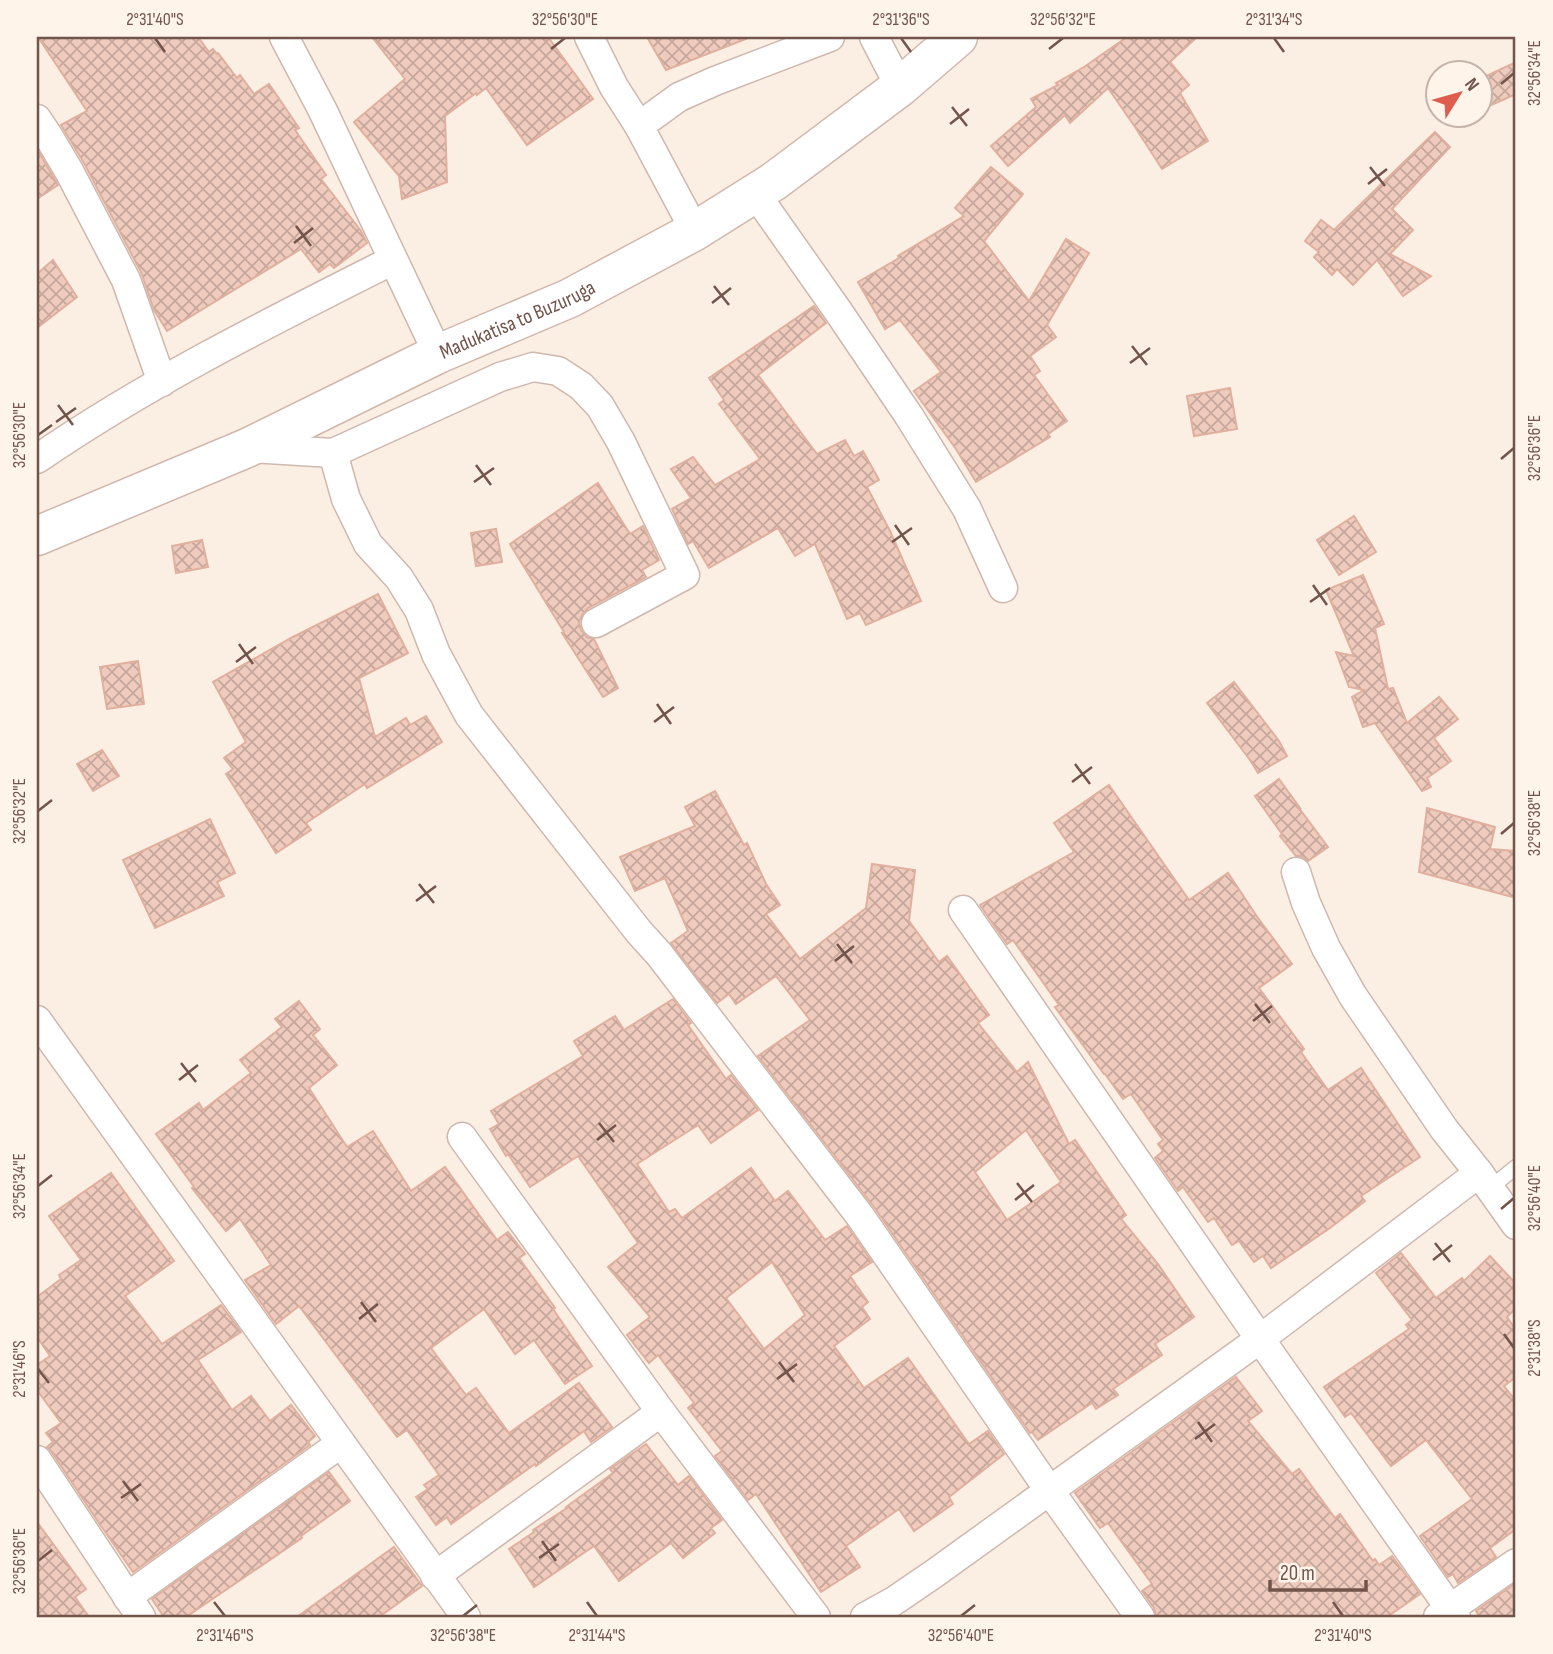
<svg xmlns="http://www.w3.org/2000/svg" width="1553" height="1654" viewBox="0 0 1553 1654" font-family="'Sofia Sans Condensed',sans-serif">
	<defs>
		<pattern id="building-cross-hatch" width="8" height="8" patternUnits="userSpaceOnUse" patternTransform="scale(1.75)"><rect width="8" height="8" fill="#efcbbd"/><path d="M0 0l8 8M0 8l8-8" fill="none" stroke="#c6a79c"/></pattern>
	</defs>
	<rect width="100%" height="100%" fill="#fbefe4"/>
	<g fill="url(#building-cross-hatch)" stroke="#e1af9e" stroke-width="2" fill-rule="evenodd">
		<polygon points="38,37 198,37 209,52 213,49 217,54 218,53 237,78 240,75 254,94 269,84 299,128 295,130 326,175 321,179 361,231 367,243 334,268 330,264 319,272 301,249 167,331 154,310 141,272 84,163 61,125 87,111"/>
		<polygon points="372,37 548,37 593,99 527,145 486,88 477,95 476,93 445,116 447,182 402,199 399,176 354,122 405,79"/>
		<polygon points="647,37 745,37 746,39 666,70"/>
		<polygon points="1127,37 1197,37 1170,62 1189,85 1180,93 1208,141 1162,169 1135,127 1108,88 1070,123 1065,115 1008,166 991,146 1036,107 1031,99 1058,85 1056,83 1084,67"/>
		<polygon points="1516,62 1516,94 1480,110 1480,79"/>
		<polygon points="1435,132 1450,147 1392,209 1413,230 1390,254 1431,276 1403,296 1377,260 1353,285 1337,269 1332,275 1314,257 1319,252 1305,241 1321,220 1334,230"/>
		<polygon points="37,149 58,185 37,199"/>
		<polygon points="991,167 1023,194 984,241 1029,301 1066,239 1089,253 1047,325 1056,337 1030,356 1040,371 1034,375 1067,421 1048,434 1050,437 976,482 956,449 914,391 941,372 900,320 885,329 858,282 899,258 898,256 964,216 955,208"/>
		<polygon points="53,260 77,297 37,328 37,274"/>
		<polygon points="814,306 826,323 758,375 817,454 845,440 854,456 863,451 879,480 867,487 890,531 921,601 866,625 860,613 847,619 815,544 795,556 778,528 709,568 693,541 688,544 672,509 691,498 671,469 693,457 715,485 760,459 719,404 724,400 709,378"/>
		<polygon points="1230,388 1237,429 1194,436 1187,396"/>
		<polygon points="598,483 630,534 643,526 659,560 642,570 646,577 588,608 582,615 579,622 581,630 587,637 594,639 618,688 603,697 562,633 564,632 510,544"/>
		<polygon points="1354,516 1376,552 1339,575 1317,540"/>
		<polygon points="496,529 502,562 476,566 471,533"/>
		<polygon points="202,540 208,567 176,573 172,546"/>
		<polygon points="1363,575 1384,624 1375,628 1388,689 1393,688 1407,723 1439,697 1458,719 1434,738 1451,761 1427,778 1431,787 1422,791 1375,723 1363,727 1352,697 1364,690 1349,687 1336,652 1354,656 1326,590"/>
		<polygon points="378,594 408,653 359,678 375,737 406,718 410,725 426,716 442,742 367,788 365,784 306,823 311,830 276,853 226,774 233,769 224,758 246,742 213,682 291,638"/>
		<polygon points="138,661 144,704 107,709 100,667"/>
		<polygon points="1234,682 1279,741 1287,756 1258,773 1250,760 1207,703"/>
		<polygon points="102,750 119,776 93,791 77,764"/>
		<polygon points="1279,779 1300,808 1299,808 1328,847 1308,861 1300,856 1296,856 1280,836 1282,834 1255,796"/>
		<polygon points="1109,785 1189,900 1228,873 1258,918 1292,964 1259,988 1304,1049 1301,1052 1328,1090 1361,1068 1420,1157 1361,1196 1365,1201 1330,1228 1271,1268 1263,1256 1254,1262 1239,1241 1232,1245 1214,1218 1208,1222 1183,1187 1178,1191 1155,1158 1163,1151 1158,1144 1163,1140 1131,1094 1123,1099 1105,1074 1104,1074 1055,1007 1059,1005 1013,940 1007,944 980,905 1074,852 1054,823"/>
		<path d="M715,791L744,845L747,843L766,884L780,905L766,914L800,959L866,908L872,864L915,870L909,921L939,962L947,956L989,1015L978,1023L1017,1072L1028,1062L1069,1144L1075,1140L1126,1215L1121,1219L1158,1264L1194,1317L1155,1344L1162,1355L1113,1389L1118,1395L1096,1409L1092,1403L1038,1440L1032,1432L1030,1433L874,1207L758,1056L810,1020L776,976L736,1004L729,994L717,1003L671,943L688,931L665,878L635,891L620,857L695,826L685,807ZM1026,1130L1061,1182L1007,1220L975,1172Z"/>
		<polygon points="1427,808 1495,827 1490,849 1516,851 1516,898 1419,872"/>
		<polygon points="210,819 235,873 217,882 224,896 155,928 123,860"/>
		<path d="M673,999L691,1023L688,1025L726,1079L731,1075L758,1110L711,1143L698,1125L637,1164L669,1212L675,1209L682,1218L751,1168L775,1201L788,1191L825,1240L847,1226L872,1262L850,1276L868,1302L862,1307L870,1319L834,1346L864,1388L908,1358L969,1444L988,1431L1004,1454L949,1497L953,1504L914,1531L899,1509L846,1546L860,1567L821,1592L756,1494L748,1500L715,1456L722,1451L688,1408L694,1403L658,1355L649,1363L627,1335L650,1317L608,1267L638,1243L578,1156L530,1187L508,1154L506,1156L490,1129L499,1124L491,1111L583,1056L574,1041L615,1016L624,1030ZM772,1262L805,1315L764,1349L726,1298Z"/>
		<polygon points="299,1001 320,1029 313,1035 337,1065 309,1088 347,1147 373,1131 411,1191 445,1167 497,1240 508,1232 525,1254 519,1258 555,1308 553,1309 592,1366 565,1384 534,1340 515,1354 484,1309 431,1348 466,1395 476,1388 509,1433 579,1383 612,1427 591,1442 584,1431 536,1466 535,1464 451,1524 447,1517 436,1525 416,1497 428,1489 424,1485 439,1475 407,1430 397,1437 299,1306 276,1324 245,1280 271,1265 240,1219 226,1231 192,1188 194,1187 156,1134 199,1103 203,1110 251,1073 240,1060 282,1027 275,1019"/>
		<polygon points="111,1173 174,1261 125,1296 162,1344 221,1305 241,1332 198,1360 232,1410 251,1396 270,1421 291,1405 315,1436 308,1442 310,1445 133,1572 101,1526 51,1451 47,1447 53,1442 46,1433 61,1423 37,1390 37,1365 50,1356 37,1337 37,1297 61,1279 59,1275 81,1260 49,1216"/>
		<polygon points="1401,1253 1436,1298 1462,1278 1464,1281 1490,1256 1516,1284 1516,1308 1507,1317 1516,1330 1516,1377 1504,1386 1516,1401 1516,1529 1490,1548 1496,1557 1458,1583 1453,1574 1448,1577 1420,1536 1472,1499 1426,1440 1391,1466 1351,1413 1345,1417 1324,1387 1409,1329 1406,1325 1412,1320 1376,1273"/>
		<polygon points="1236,1377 1262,1411 1248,1421 1292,1474 1299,1469 1335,1518 1340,1514 1373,1561 1375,1559 1379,1565 1392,1556 1420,1594 1387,1617 1156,1617 1154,1608 1142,1591 1152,1584 1108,1523 1100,1528 1075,1493"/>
		<polygon points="646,1444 678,1485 689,1476 722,1520 711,1528 715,1533 683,1558 671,1543 619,1581 594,1546 534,1587 509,1549 534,1532 533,1530 567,1508 566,1507 613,1473 610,1469"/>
		<polygon points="329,1472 350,1501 301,1536 302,1538 186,1617 164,1617 152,1599"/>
		<polygon points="37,1522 86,1589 75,1597 89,1617 37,1617"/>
		<polygon points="394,1547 422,1586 379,1617 297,1617"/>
		<polygon points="1513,1585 1516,1590 1516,1617 1480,1617 1476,1611"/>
	</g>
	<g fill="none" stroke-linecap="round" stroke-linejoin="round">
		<defs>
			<polyline id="lane" points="1490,1188 1516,1167"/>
			<g id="street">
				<polyline points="284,37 322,109 438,354"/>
				<polyline points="589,37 614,87 639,126 695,231"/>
				<polyline points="874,37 900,87"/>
				<polyline points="37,119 47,134 69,171 126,280 162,382"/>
				<polyline points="639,126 679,97 715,81 830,37"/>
				<polyline points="755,193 838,311 909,416 967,509 1003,588"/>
				<polyline points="250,448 333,453 346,499 368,544 399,578 419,610 436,654 469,715 639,932 659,954 860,1216 1049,1490 1140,1617"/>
				<polyline points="333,453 500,377 533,367 558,371 581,386 600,406 621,442 685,575 596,623"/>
				<path d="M37,459C149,382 272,321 393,260"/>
				<polyline points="1296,872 1306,903 1326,948 1353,996 1444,1129 1479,1173 1516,1225"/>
				<polyline points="963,910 1260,1339 1456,1617"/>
				<polyline points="37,1020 466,1617"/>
				<polyline points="462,1137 661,1412 816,1617"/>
				<polyline points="37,1460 141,1617"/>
				<polyline points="435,1576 661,1412"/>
				<polyline points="127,1597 340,1444"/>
				<polyline points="865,1617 894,1601 935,1573 1260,1339 1479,1173"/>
				<polyline points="1438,1617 1516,1563"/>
			</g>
			<g id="secondary">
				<path id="s1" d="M37,536L247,448L438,354L570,298L695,231L773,182L900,87L958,37"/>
			</g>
		</defs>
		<use href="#lane" stroke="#ceb8ae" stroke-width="17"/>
		<use href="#street" stroke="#ceb8ae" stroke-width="31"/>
		<use href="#secondary" stroke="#d1b7ac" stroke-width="41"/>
		<use href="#lane" stroke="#fff" stroke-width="14"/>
		<use href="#street" stroke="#fff" stroke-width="28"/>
		<use href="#secondary" stroke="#fff" stroke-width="38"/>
	</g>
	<path fill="none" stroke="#72544b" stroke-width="2.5" d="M155,38L165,52M901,38L911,52M1274,38L1284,52M551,49L565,38M1049,49L1063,38M1501,84L1514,73M952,107L967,126M950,124L969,109M1370,167L1385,186M1368,184L1387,169M296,226L311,246M294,243L313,228M714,286L729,305M712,303L731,288M1132,346L1147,365M1130,363L1150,348M58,405L73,425M56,422L76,408M38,435L52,425M1501,459L1514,448M476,465L491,485M474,482L494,468M895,525L909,545M892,542L912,528M1313,585L1327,605M1310,602L1330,588M239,644L253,664M236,662L256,647M657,704L671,724M654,722L674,707M1075,764L1090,784M1072,782L1092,767M38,811L52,800M1501,834L1514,823M419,884L434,903M416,901L436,886M837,944L852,963M835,961L854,946M1255,1004L1270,1023M1253,1021L1272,1006M181,1063L196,1082M179,1080L198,1065M599,1123L614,1142M597,1140L616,1125M1017,1183L1032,1202M38,1186L52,1175M1015,1200L1034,1185M1501,1209L1514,1198M1435,1243L1450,1262M1433,1260L1452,1245M361,1302L376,1322M359,1319L378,1304M1504,1334L1514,1348M779,1362L794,1382M38,1369L49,1383M777,1379L797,1364M1198,1422L1212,1442M1195,1439L1215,1424M123,1481L138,1501M121,1498L141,1484M542,1541L556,1561M539,1558L559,1544M38,1561L52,1550M214,1602L225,1616M587,1602L597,1616M1333,1602L1343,1616M463,1616L477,1605M961,1616L975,1605"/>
	<g text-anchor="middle" stroke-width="7" stroke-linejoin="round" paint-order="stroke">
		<g font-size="21" fill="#72544b" stroke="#fef4ea">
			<text dy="7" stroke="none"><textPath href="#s1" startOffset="527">Madukatisa to Buzuruga</textPath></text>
		</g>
	</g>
	<rect width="1553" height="1654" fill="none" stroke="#fef4ea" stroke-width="77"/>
	<g transform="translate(1459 94) rotate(53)"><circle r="33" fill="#fef4ea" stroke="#c6b4aa" stroke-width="2"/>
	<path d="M0-5L12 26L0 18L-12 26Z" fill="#df5d4f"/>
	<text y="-10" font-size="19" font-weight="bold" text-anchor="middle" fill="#72544b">N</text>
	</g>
	<path d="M1270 1580v10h96v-10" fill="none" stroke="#72544b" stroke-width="3.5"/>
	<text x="1280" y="1580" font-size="21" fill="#72544b" stroke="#fef4ea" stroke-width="5" paint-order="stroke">20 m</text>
	<rect x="38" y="38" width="1476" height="1578" fill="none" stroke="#72544b" stroke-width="2.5"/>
	<g font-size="18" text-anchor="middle" fill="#72544b">
		<text x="155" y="25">2°31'40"S</text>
		<text x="565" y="25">32°56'30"E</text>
		<text x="901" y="25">2°31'36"S</text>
		<text x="1063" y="25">32°56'32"E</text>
		<text x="1274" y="25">2°31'34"S</text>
		<text transform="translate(1534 73) rotate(-90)" y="6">32°56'34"E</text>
		<text transform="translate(19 435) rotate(-90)" y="6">32°56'30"E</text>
		<text transform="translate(1534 448) rotate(-90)" y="6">32°56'36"E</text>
		<text transform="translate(19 811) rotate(-90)" y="6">32°56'32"E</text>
		<text transform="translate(1534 823) rotate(-90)" y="6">32°56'38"E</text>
		<text transform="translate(19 1186) rotate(-90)" y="6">32°56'34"E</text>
		<text transform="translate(1534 1198) rotate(-90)" y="6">32°56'40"E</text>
		<text transform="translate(1534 1348) rotate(-90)" y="6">2°31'38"S</text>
		<text transform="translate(19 1369) rotate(-90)" y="6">2°31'46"S</text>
		<text transform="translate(19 1561) rotate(-90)" y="6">32°56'36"E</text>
		<text x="225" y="1641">2°31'46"S</text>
		<text x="463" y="1641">32°56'38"E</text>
		<text x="597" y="1641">2°31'44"S</text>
		<text x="961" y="1641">32°56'40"E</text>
		<text x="1343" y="1641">2°31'40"S</text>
	</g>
</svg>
